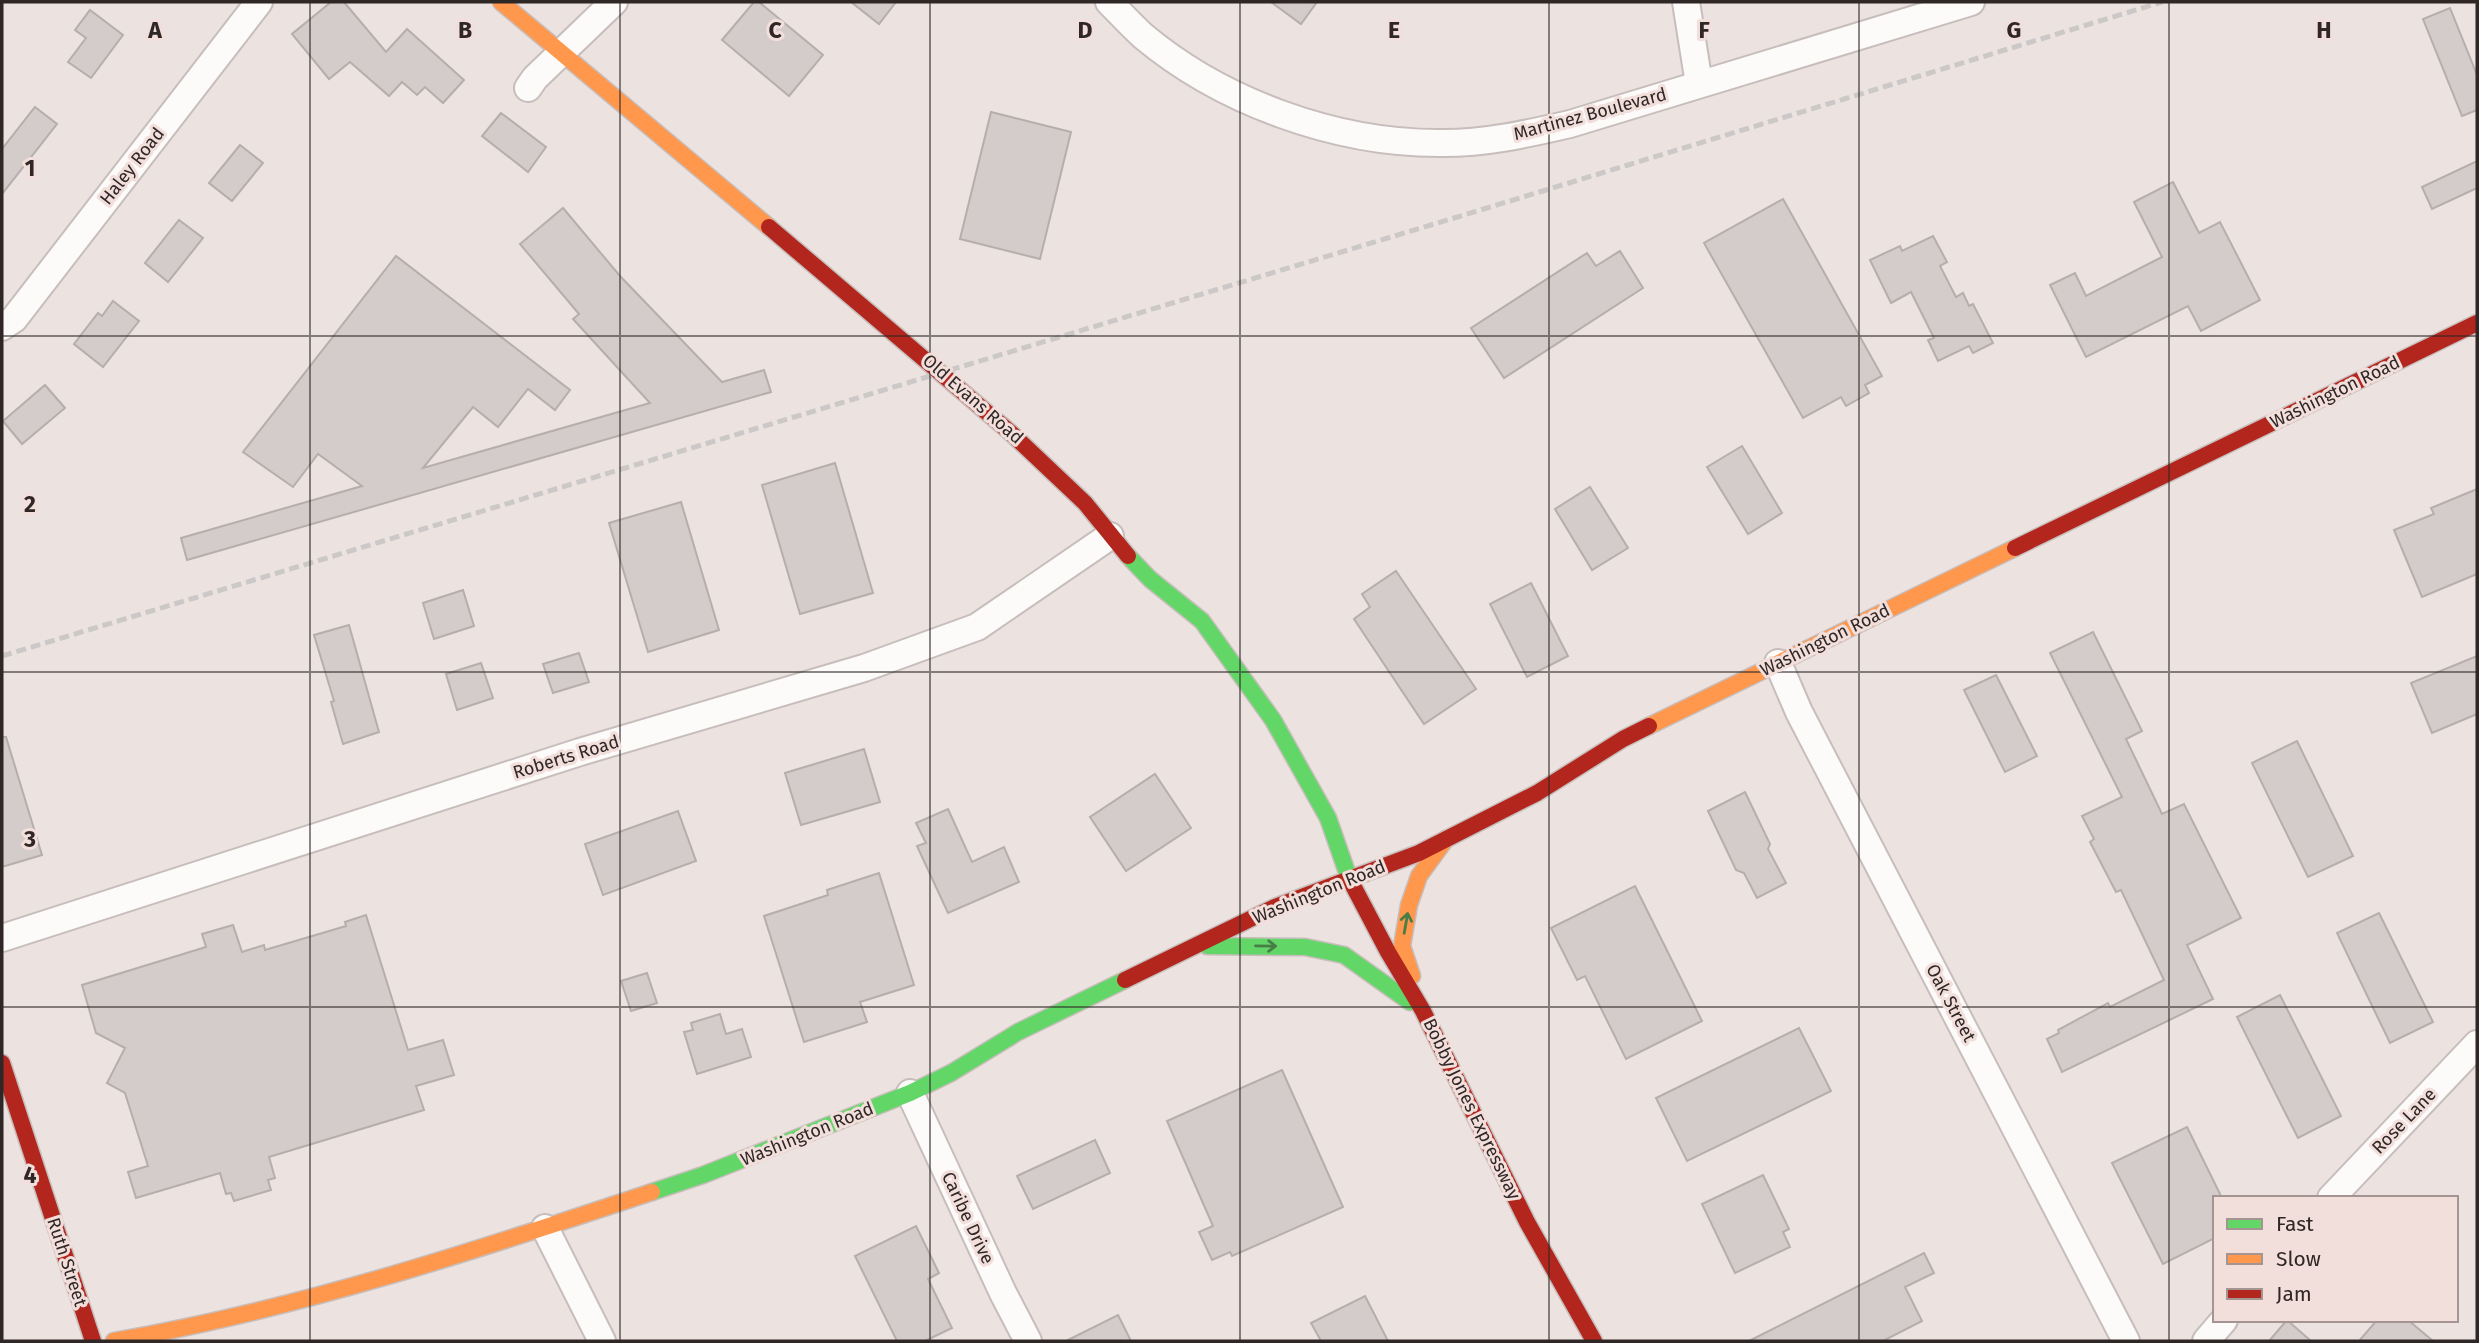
<svg xmlns="http://www.w3.org/2000/svg" width="2479" height="1343" viewBox="0 0 2479 1343" font-family="'Fira Sans',sans-serif">
	<rect width="100%" height="100%" fill="#ece2e0"/>
	<g fill="#d4ccca" stroke="#b6aeac" stroke-width="2">
		<polygon points="331,2 344,2 386,52 407,29 464,80 443,103 425,87 417,95 402,82 389,96 350,62 329,79 292,34"/>
		<polygon points="754,2 759,2 823,55 789,96 722,40"/>
		<polygon points="851,2 896,2 879,24"/>
		<polygon points="1271,2 1317,2 1301,24"/>
		<polygon points="2450,8 2477,75 2477,110 2462,116 2423,19"/>
		<polygon points="90,10 123,35 91,78 68,62 86,38 75,30"/>
		<polygon points="35,107 57,124 2,194 2,149"/>
		<polygon points="991,112 1071,132 1040,259 960,239"/>
		<polygon points="501,113 546,147 528,172 482,136"/>
		<polygon points="240,145 263,163 232,201 209,183"/>
		<polygon points="2477,161 2477,188 2432,209 2422,187"/>
		<polygon points="2173,182 2199,233 2220,222 2260,300 2201,331 2188,306 2086,357 2050,285 2075,273 2086,296 2162,257 2134,202"/>
		<polygon points="1783,199 1882,376 1865,385 1869,393 1846,406 1841,397 1803,418 1704,243"/>
		<polygon points="563,208 620,276 722,382 764,370 771,392 187,560 181,538 362,486 318,454 293,487 243,452 396,256 570,390 555,410 528,389 498,427 473,407 423,468 650,403 573,319 579,314 520,244"/>
		<polygon points="179,220 203,238 168,282 145,263"/>
		<polygon points="1933,236 1947,262 1940,266 1956,297 1963,293 1969,306 1973,304 1993,343 1973,353 1969,346 1938,361 1928,340 1934,338 1911,292 1891,303 1870,260 1900,246 1902,251"/>
		<polygon points="1620,251 1643,288 1504,378 1471,328 1587,253 1596,266"/>
		<polygon points="113,301 139,321 103,367 74,344 98,313 102,316"/>
		<polygon points="45,385 65,408 22,444 3,421"/>
		<polygon points="1742,446 1782,513 1748,534 1707,467"/>
		<polygon points="835,463 873,593 800,614 762,485"/>
		<polygon points="1590,487 1628,548 1592,570 1555,509"/>
		<polygon points="2477,489 2477,574 2422,597 2394,530 2434,514 2431,508"/>
		<polygon points="681,502 719,630 648,652 609,523"/>
		<polygon points="1396,571 1476,689 1424,724 1354,619 1370,607 1362,594"/>
		<polygon points="1531,583 1568,656 1527,677 1490,604"/>
		<polygon points="463,590 474,626 434,639 423,603"/>
		<polygon points="349,625 379,732 343,744 331,702 334,701 314,635"/>
		<polygon points="2093,632 2142,731 2126,739 2162,814 2184,804 2241,918 2187,945 2213,999 2062,1072 2047,1039 2059,1033 2058,1030 2108,1003 2110,1007 2164,980 2121,890 2116,892 2090,842 2094,839 2082,816 2122,797 2050,653"/>
		<polygon points="579,653 589,682 553,693 543,664"/>
		<polygon points="2477,656 2477,714 2432,733 2411,683"/>
		<polygon points="481,663 493,698 457,710 446,674"/>
		<polygon points="1996,675 2037,756 2005,772 1964,690"/>
		<polygon points="2,737 6,737 42,855 2,867"/>
		<polygon points="2297,741 2353,856 2308,877 2252,763"/>
		<polygon points="864,749 880,802 801,825 785,773"/>
		<polygon points="1155,774 1191,828 1126,871 1090,817"/>
		<polygon points="1745,792 1770,844 1768,849 1786,883 1757,898 1744,873 1736,870 1708,811"/>
		<polygon points="948,809 972,862 1004,847 1019,882 948,913 917,846 926,843 916,823"/>
		<polygon points="678,811 696,861 603,895 585,844"/>
		<polygon points="879,873 914,985 860,1002 867,1022 804,1042 764,916 828,895 827,890"/>
		<polygon points="1635,886 1702,1021 1626,1059 1585,976 1577,980 1551,928"/>
		<polygon points="2379,913 2433,1022 2390,1043 2337,933"/>
		<polygon points="366,915 408,1050 443,1040 454,1075 416,1086 424,1110 269,1157 275,1178 268,1180 271,1190 234,1201 231,1193 226,1194 220,1173 136,1198 128,1172 148,1166 125,1093 107,1083 125,1048 96,1033 82,985 206,947 202,934 233,925 242,952 264,945 265,950 346,926 345,922"/>
		<polygon points="647,973 657,1003 631,1011 621,981"/>
		<polygon points="2280,995 2341,1116 2298,1138 2237,1017"/>
		<polygon points="720,1014 726,1034 742,1029 751,1057 697,1074 684,1032 693,1030 691,1023"/>
		<polygon points="1799,1028 1831,1091 1687,1161 1656,1098"/>
		<polygon points="1282,1070 1343,1207 1232,1256 1230,1252 1212,1260 1199,1232 1213,1226 1167,1121"/>
		<polygon points="2187,1127 2222,1198 2215,1198 2215,1238 2163,1264 2112,1163"/>
		<polygon points="1095,1140 1110,1173 1033,1209 1017,1176"/>
		<polygon points="1763,1175 1789,1229 1783,1232 1790,1247 1735,1273 1702,1204"/>
		<polygon points="916,1226 939,1273 928,1279 952,1328 925,1341 897,1341 855,1256"/>
		<polygon points="1924,1253 1934,1273 1905,1287 1922,1321 1883,1341 1749,1341"/>
		<polygon points="1365,1296 1388,1341 1321,1341 1311,1323"/>
		<polygon points="1118,1315 1131,1341 1066,1341"/>
		<polygon points="2287,1320 2311,1341 2269,1341"/>
		<polygon points="2377,1320 2408,1320 2433,1341 2359,1341"/>
	</g>
	<g fill="none" stroke-linecap="round" stroke-linejoin="round">
		<defs>
			<g id="street">
				<path d="M1109,2C1120,13 1131,25 1143,36C1222,102 1335,143 1438,143C1483,144 1527,134 1570,124L1971,2"/>
				<polyline points="1686,2 1699,84"/>
				<polyline points="528,88 535,78 614,2"/>
				<polyline points="2,327 14,319 259,2"/>
				<polyline points="1778,663 1799,712 2126,1341"/>
				<polyline points="2,938 580,752 864,668 977,627 1110,536"/>
				<polyline points="910,1093 1003,1293 1028,1341"/>
				<polyline points="2331,1198 2477,1044"/>
				<polyline points="545,1228 602,1341"/>
				<polyline points="2206,1341 2224,1320"/>
			</g>
			<g id="fast">
				<polyline points="1128,556 1150,579 1202,621 1273,720 1328,818 1349,878"/>
				<polyline points="1207,946 1305,947 1344,955 1410,1002"/>
				<polyline points="652,1192 703,1175 910,1093 951,1073 1018,1032 1125,980"/>
			</g>
			<g id="slow">
				<polyline points="501,2 769,227"/>
				<polyline points="1649,726 2015,548"/>
				<polyline points="1412,976 1402,946 1409,905 1419,876 1446,839"/>
				<path d="M114,1341C298,1309 475,1251 652,1192"/>
			</g>
			<g id="jam">
				<polyline points="769,227 1011,433 1085,503 1128,556"/>
				<polyline points="2015,548 2477,323"/>
				<polyline points="1349,878 1388,952 1423,1011 1527,1222 1594,1341"/>
				<polyline points="1125,980 1275,907 1419,853 1537,793 1623,739 1649,726"/>
				<polyline points="2,1063 93,1341"/>
			</g>
		</defs>
		<use href="#street" stroke="#c7bebc" stroke-width="30"/>
		<use href="#fast" stroke="#c7bebc" stroke-width="19"/>
		<use href="#slow" stroke="#c7bebc" stroke-width="19"/>
		<use href="#jam" stroke="#c7bebc" stroke-width="19"/>
		<use href="#street" stroke="#fcfbfa" stroke-width="26"/>
		<use href="#fast" stroke="#63d668" stroke-width="16"/>
		<use href="#slow" stroke="#ff974d" stroke-width="16"/>
		<use href="#jam" stroke="#b3261e" stroke-width="16"/>
		<polyline stroke="#cbc8c7" stroke-width="5" stroke-dasharray="10 5" stroke-linecap="butt" points="2,656 1464,215 2162,2"/>
	</g>
	<defs><path id="oneway-shaft" d="M-6 0H5M1.5-3L5.5 0L1.5 3" fill="none" stroke-width="1.6" stroke-linecap="round" stroke-linejoin="round" transform="scale(1.75)"/></defs>
	<g stroke="#487e46">
		<use href="#oneway-shaft" transform="translate(1406 923) rotate(-80)"/>
		<use href="#oneway-shaft" transform="translate(1266 946) rotate(1)"/>
	</g>
	<path fill="none" stroke="#2e2725" stroke-width="2" stroke-opacity="0.55" d="M310,2V1341M620,2V1341M930,2V1341M1240,2V1341M1549,2V1341M1859,2V1341M2169,2V1341M2,336H2477M2,672H2477M2,1007H2477"/>
	<g text-anchor="middle" stroke-width="6" stroke-linejoin="round" paint-order="stroke">
		<g font-size="18" fill="#2e2725" stroke="#f2deda">
			<text transform="translate(1590 114) rotate(-15)" y="6">Martinez Boulevard</text>
			<text transform="translate(132 166) rotate(-52)" y="6">Haley Road</text>
			<text transform="translate(2335 392) rotate(-26)" y="6">Washington Road</text>
			<text transform="translate(973 399) rotate(41)" y="6">Old Evans Road</text>
			<text transform="translate(1825 640) rotate(-26)" y="6">Washington Road</text>
			<text transform="translate(566 757) rotate(-17)" y="6">Roberts Road</text>
			<text transform="translate(1319 892) rotate(-22)" y="6">Washington Road</text>
			<text transform="translate(1951 1003) rotate(62)" y="6">Oak Street</text>
			<text transform="translate(1472 1109) rotate(64)" y="6">Bobby Jones Expressway</text>
			<text transform="translate(2404 1121) rotate(-46)" y="6">Rose Lane</text>
			<text transform="translate(807 1134) rotate(-22)" y="6">Washington Road</text>
			<text transform="translate(968 1218) rotate(65)" y="6">Caribe Drive</text>
			<text transform="translate(67 1262) rotate(72)" y="6">Ruth Street</text>
		</g>
	</g>
	<g font-size="23" text-anchor="middle" font-weight="bold" fill="#2e2725" stroke="#f2deda" stroke-width="6" stroke-linejoin="round" paint-order="stroke">
		<text x="155" y="38">A</text>
		<text x="465" y="38">B</text>
		<text x="775" y="38">C</text>
		<text x="1085" y="38">D</text>
		<text x="1394" y="38">E</text>
		<text x="1704" y="38">F</text>
		<text x="2014" y="38">G</text>
		<text x="2324" y="38">H</text>
		<text x="30" y="176">1</text>
		<text x="30" y="512">2</text>
		<text x="30" y="847">3</text>
		<text x="30" y="1183">4</text>
	</g>
	<rect width="2479" height="1343" fill="none" stroke="#2e2725" stroke-width="7"/>
	<rect x="2213" y="1196" width="245" height="126" fill="#f2deda" stroke="#a49592" stroke-width="2"/>
	<rect x="2227" y="1219" width="35" height="10" fill="#63d668" stroke="#a49592" stroke-width="2"/>
	<text x="2276" y="1231" font-size="21" fill="#2e2725">Fast</text>
	<rect x="2227" y="1254" width="35" height="10" fill="#ff974d" stroke="#a49592" stroke-width="2"/>
	<text x="2276" y="1266" font-size="21" fill="#2e2725">Slow</text>
	<rect x="2227" y="1289" width="35" height="10" fill="#b3261e" stroke="#a49592" stroke-width="2"/>
	<text x="2276" y="1301" font-size="21" fill="#2e2725">Jam</text>
</svg>
